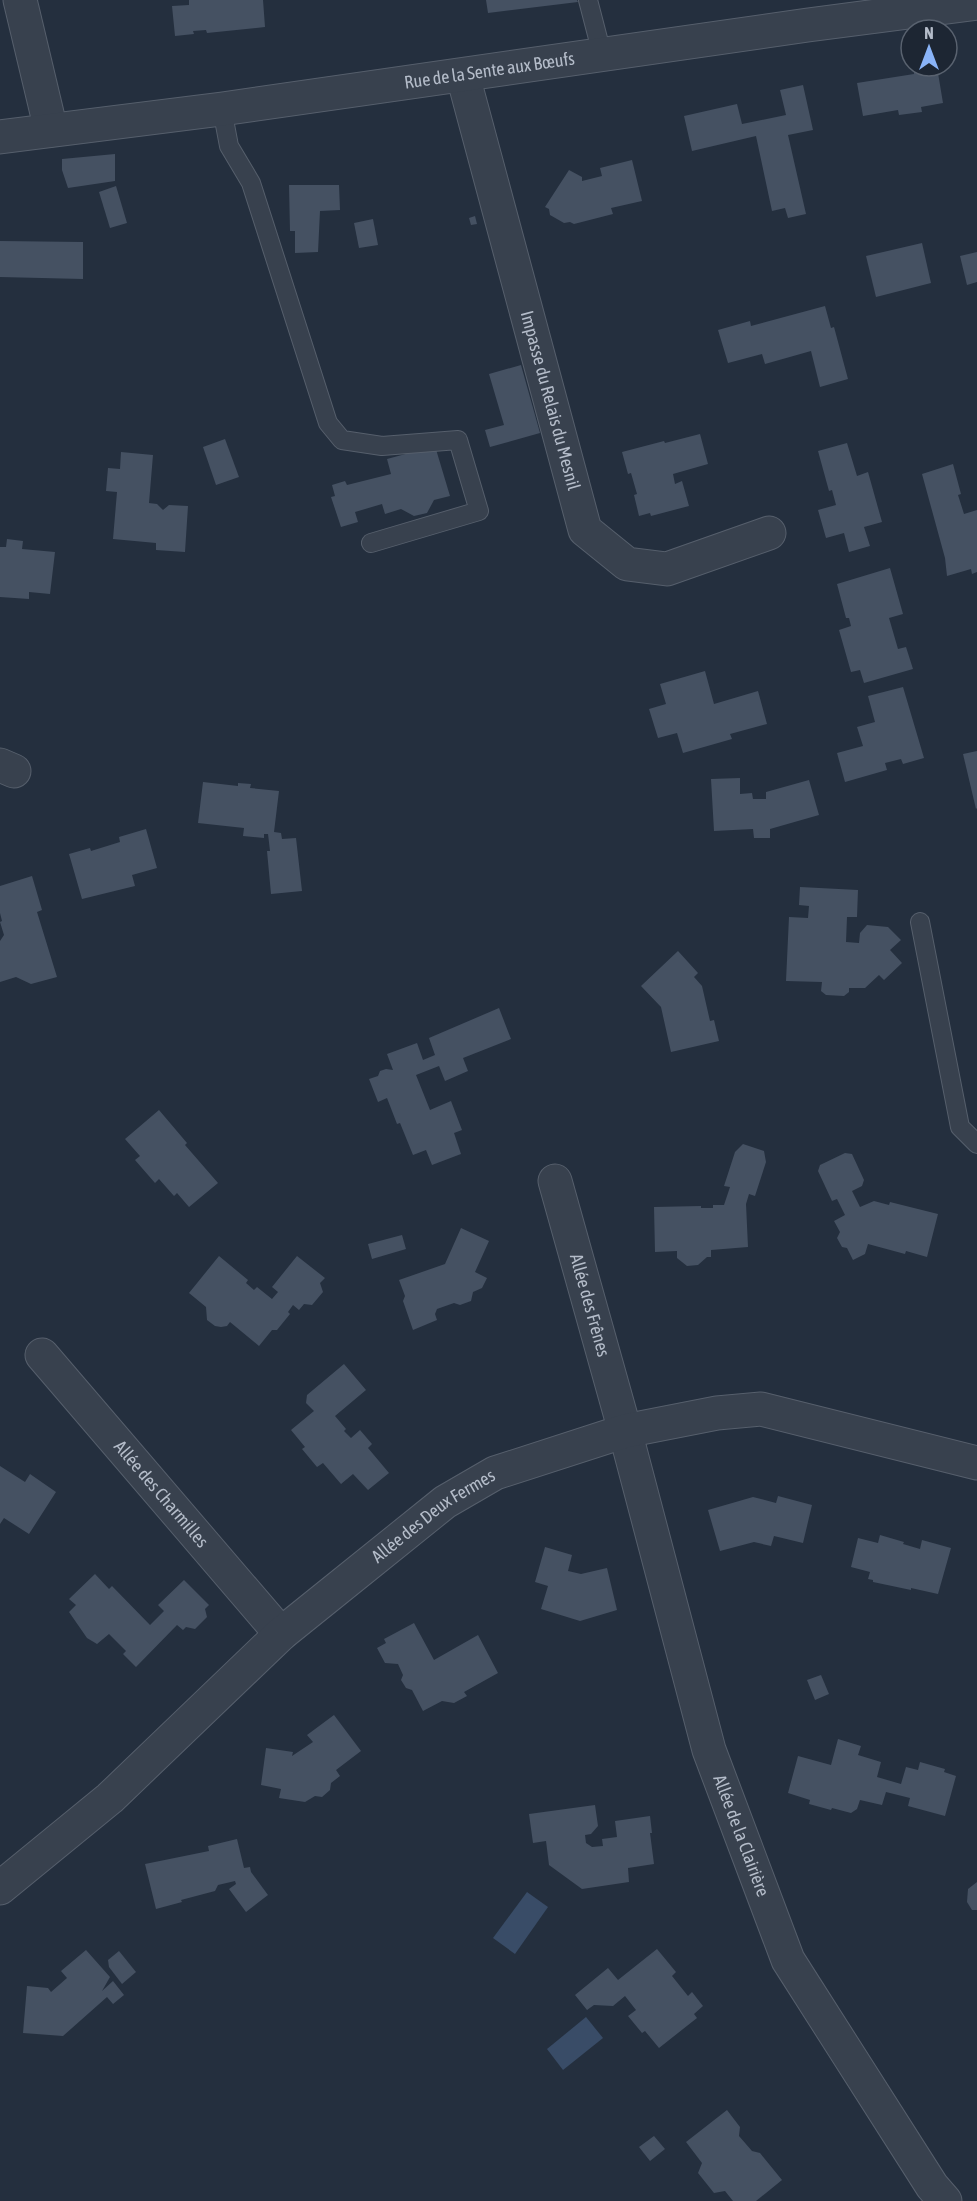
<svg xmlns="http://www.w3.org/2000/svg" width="977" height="2201" viewBox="0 0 977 2201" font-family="'Asap Condensed',sans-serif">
	<rect width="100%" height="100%" fill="#242f3e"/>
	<g fill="#394c67">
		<polygon points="527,1892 548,1907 515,1954 493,1938"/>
		<polygon points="586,2017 603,2038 563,2070 547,2049"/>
	</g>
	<g fill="#455162">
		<polygon points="189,0 263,0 265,27 207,33 206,30 193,31 194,34 175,36 172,6 189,5"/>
		<polygon points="486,0 577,0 578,2 488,13"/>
		<polygon points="937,67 943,103 921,107 922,112 899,115 898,110 863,116 857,83 914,74 914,71"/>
		<polygon points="803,85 813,130 788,135 806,214 788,218 785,208 772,211 756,136 692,151 684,116 737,104 742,124 786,115 780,90"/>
		<polygon points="115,154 115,181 68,188 62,170 62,159"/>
		<polygon points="632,160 642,201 611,208 613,214 574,224 570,222 564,223 550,215 549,209 545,207 569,170 582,177 582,181 602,176 600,168"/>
		<polygon points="289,185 339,185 340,210 320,211 318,252 295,253 295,231 290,231"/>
		<polygon points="116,186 127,223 110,228 99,192"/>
		<polygon points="475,216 477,224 471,225 469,218"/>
		<polygon points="373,219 378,245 359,248 354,223"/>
		<polygon points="0,241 83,242 83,279 0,277"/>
		<polygon points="922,243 931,283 876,297 866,256"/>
		<polygon points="977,252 977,282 967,285 960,256"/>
		<polygon points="825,306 831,328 834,327 848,379 820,387 811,351 765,364 762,354 728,363 718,330 750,321 751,326"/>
		<polygon points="521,365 540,433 490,447 485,430 504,425 489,374"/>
		<polygon points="700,434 708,464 673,474 675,484 682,481 689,506 651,516 650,513 639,516 634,495 637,494 631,473 628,474 622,452 664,441 665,443"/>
		<polygon points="225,439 239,477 216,485 203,447"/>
		<polygon points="847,443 857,476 868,472 882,522 864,527 870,546 849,552 844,533 826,538 818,510 836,505 832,490 829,491 818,451"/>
		<polygon points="435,446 450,496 434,500 427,513 414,516 401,509 385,514 382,504 355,512 358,522 341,527 331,497 335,496 332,485 345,481 347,485 391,474 387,459"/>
		<polygon points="121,452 153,455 149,503 157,504 163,510 169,505 188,506 185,552 156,550 156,543 113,539 117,492 106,491 108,468 120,469"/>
		<polygon points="953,464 961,494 958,495 964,514 977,510 977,572 972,574 971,569 947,576 945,558 922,474"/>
		<polygon points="7,539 23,541 22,549 55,552 50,594 29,592 29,599 0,597 0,547 6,547"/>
		<polygon points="890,568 903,614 889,618 898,649 906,647 913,669 864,683 860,670 851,672 839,630 851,626 849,618 846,618 837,584"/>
		<polygon points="705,671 714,704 758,691 767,724 730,734 732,739 683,753 677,733 658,738 649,709 666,704 660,684"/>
		<polygon points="903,687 924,758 903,764 901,759 885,763 887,770 845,782 837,753 863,746 857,727 875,722 868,696"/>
		<polygon points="977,751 977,808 976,809 963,754"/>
		<polygon points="740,778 740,794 752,793 753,799 766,799 766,792 809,780 819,815 770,829 770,838 754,838 753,829 714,831 711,779"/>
		<polygon points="203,782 238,786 238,783 251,784 250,788 279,791 274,832 281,833 282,839 296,838 302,891 271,894 267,851 270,851 268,834 264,834 264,838 243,836 244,828 198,823"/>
		<polygon points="146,829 157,868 132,875 135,886 82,899 69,854 90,848 91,851 120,842 119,837"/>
		<polygon points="32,876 42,910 37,912 57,977 31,984 16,977 0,982 0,941 4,935 0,922 2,921 0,913 0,886"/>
		<polygon points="800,887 858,890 857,917 847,917 846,942 859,943 860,933 867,925 888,927 901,940 890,950 902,963 884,980 879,975 865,988 849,988 849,992 844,996 826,995 821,991 822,982 786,981 789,917 808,918 809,906 799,905"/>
		<polygon points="678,951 698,973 694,977 702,986 710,1021 714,1020 719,1041 671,1052 661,1007 641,986"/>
		<polygon points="499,1008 511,1039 463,1058 468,1071 445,1081 439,1066 416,1075 430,1110 451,1101 462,1130 454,1133 461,1154 432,1165 426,1150 413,1155 400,1123 397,1124 387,1098 378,1102 369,1079 378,1076 380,1071 386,1069 393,1070 387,1054 417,1043 423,1060 435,1055 429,1038"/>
		<polygon points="159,1110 187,1143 185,1145 218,1183 189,1207 177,1193 174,1196 159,1179 155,1183 135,1160 140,1156 125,1139"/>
		<polygon points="743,1144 764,1151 766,1162 755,1196 749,1194 746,1204 748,1247 711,1250 711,1257 707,1257 698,1265 687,1266 677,1258 677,1251 655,1252 654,1207 701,1206 701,1208 713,1208 713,1205 724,1205 730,1187 724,1186 735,1152"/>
		<polygon points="845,1153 852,1154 864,1180 862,1186 852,1191 860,1207 874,1201 889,1205 890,1202 938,1214 927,1257 906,1251 905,1254 868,1244 865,1254 853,1260 847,1248 842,1247 837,1238 840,1232 834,1221 845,1215 837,1199 832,1201 818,1171 820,1165"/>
		<polygon points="461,1228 489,1241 475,1272 487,1278 482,1288 473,1292 471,1301 460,1305 454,1303 437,1309 435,1314 437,1320 413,1330 403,1301 405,1296 399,1280 445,1264"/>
		<polygon points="402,1235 406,1249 372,1259 368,1244"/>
		<polygon points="219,1256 248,1280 246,1283 254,1290 257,1287 272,1299 278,1292 272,1287 297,1256 325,1278 320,1283 323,1292 312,1305 304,1304 299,1310 293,1305 288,1312 290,1314 277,1330 272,1330 259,1346 230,1322 227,1326 221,1327 215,1326 207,1320 206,1307 189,1293"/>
		<polygon points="344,1364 366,1390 335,1416 346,1429 344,1431 351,1438 360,1430 372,1444 368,1448 389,1473 368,1490 353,1474 341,1484 323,1463 317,1467 302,1449 305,1447 291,1430 314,1411 306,1403 307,1395"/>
		<polygon points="0,1466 25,1482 30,1474 56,1492 29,1534 4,1518 0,1524"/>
		<polygon points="778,1496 812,1505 803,1543 774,1536 771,1546 754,1542 720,1551 708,1510 753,1497 776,1503"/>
		<polygon points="880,1535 904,1542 903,1544 920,1549 922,1540 951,1548 938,1594 911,1588 911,1590 873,1582 873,1580 868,1579 870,1572 851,1567 858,1538 878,1543"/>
		<polygon points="545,1547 572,1555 568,1571 581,1574 607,1568 617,1610 580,1621 541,1609 548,1586 535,1582"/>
		<polygon points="95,1574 109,1589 112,1586 150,1625 164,1611 158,1605 184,1580 209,1605 205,1609 207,1617 195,1629 186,1627 183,1630 177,1625 136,1667 123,1654 126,1651 109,1634 97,1644 87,1638 69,1612 76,1605 69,1599"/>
		<polygon points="414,1623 434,1660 478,1635 498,1673 464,1692 467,1696 454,1703 442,1701 423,1711 412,1690 406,1688 401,1680 403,1675 398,1664 385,1663 377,1648 386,1643 384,1639"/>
		<polygon points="821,1675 829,1694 815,1700 807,1680"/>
		<polygon points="334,1715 361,1751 336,1770 340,1776 331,1783 330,1790 322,1797 315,1796 305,1802 279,1798 281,1789 261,1785 266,1748 293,1752 292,1756 313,1742 307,1735"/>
		<polygon points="838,1739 861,1746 858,1755 881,1762 877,1777 901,1784 906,1767 918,1770 920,1762 945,1769 944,1772 956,1776 945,1816 908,1806 910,1798 886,1792 882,1805 860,1800 857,1809 851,1813 832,1808 831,1810 809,1804 810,1800 788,1793 798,1756 831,1765"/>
		<polygon points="595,1805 598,1826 591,1834 585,1835 586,1843 592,1847 603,1846 602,1839 617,1837 615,1821 650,1816 652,1833 650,1833 654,1864 628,1868 629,1882 582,1889 549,1865 546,1841 533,1843 529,1814"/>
		<polygon points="237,1839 244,1868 250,1867 251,1872 268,1895 246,1912 229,1889 236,1884 235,1881 218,1885 215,1891 181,1900 182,1902 156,1909 145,1864 209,1851 208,1846"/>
		<polygon points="977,1882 977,1910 972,1910 967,1902 968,1889"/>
		<polygon points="657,1949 676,1972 672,1976 688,1996 692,1992 703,2006 694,2014 697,2018 659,2048 645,2031 642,2033 628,2016 636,2010 625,1996 613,2006 594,2005 587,2010 575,1995 608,1968 618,1980"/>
		<polygon points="86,1950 110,1977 102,1991 113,1981 124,1995 113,2004 107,1997 63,2036 23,2033 27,1986 48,1988 51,1992 67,1978 61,1971"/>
		<polygon points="119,1951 136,1972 122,1984 109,1967 108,1960"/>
		<polygon points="727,2110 740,2127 739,2136 752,2151 760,2153 782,2180 756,2201 733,2201 725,2191 714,2193 698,2173 702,2163 686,2142"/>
		<polygon points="654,2136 665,2149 650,2161 639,2147"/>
	</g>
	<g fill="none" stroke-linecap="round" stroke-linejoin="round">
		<defs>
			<g id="service">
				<polyline points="588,0 602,54"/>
				<polyline points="222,109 229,146 251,183 328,423 342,440 382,446 458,440 479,511 371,543"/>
				<polyline points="920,922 960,1127 977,1144"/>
			</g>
			<g id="minor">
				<polyline points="20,0 51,130"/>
				<path id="s1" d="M463,76L585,530L627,564L667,569L769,533"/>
				<path id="s2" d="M0,137L222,109L808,25L977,3"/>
				<polyline points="0,765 14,771"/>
				<path id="s3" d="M555,1181L625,1431L709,1750L788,1960L932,2186L945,2201"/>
				<path id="s4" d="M42,1355L281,1634"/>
				<path id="s5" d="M0,1888L110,1798L281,1634L445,1502L495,1473L625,1431L717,1413L761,1409L977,1463"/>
			</g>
		</defs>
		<use href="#service" stroke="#565f6c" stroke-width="20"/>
		<use href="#minor" stroke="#565f6c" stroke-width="35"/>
		<use href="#service" stroke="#38414e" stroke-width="18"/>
		<use href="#minor" stroke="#38414e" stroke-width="33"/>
	</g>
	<g text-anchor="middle" stroke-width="4.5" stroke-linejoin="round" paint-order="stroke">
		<g font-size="18" fill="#b4bcc9" stroke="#1d2633">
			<text dy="6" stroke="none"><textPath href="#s2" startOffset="494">Rue de la Sente aux Bœufs</textPath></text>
			<text dy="6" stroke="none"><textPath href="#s1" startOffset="336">Impasse du Relais du Mesnil</textPath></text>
			<text dy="6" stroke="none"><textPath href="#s3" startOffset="129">Allée des Frênes</textPath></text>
			<text dy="6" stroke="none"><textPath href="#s4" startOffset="183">Allée des Charmilles</textPath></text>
			<text dy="6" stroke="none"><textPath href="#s5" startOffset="572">Allée des Deux Fermes</textPath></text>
			<text dy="6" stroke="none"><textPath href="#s3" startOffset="681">Allée de la Clairière</textPath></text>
		</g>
	</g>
	<g transform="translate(929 48)"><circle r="28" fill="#1d2633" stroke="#59626f" stroke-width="1.5"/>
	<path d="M0-4.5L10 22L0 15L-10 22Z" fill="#8ab4f8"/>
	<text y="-9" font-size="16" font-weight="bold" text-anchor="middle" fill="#b4bcc9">N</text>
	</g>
</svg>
